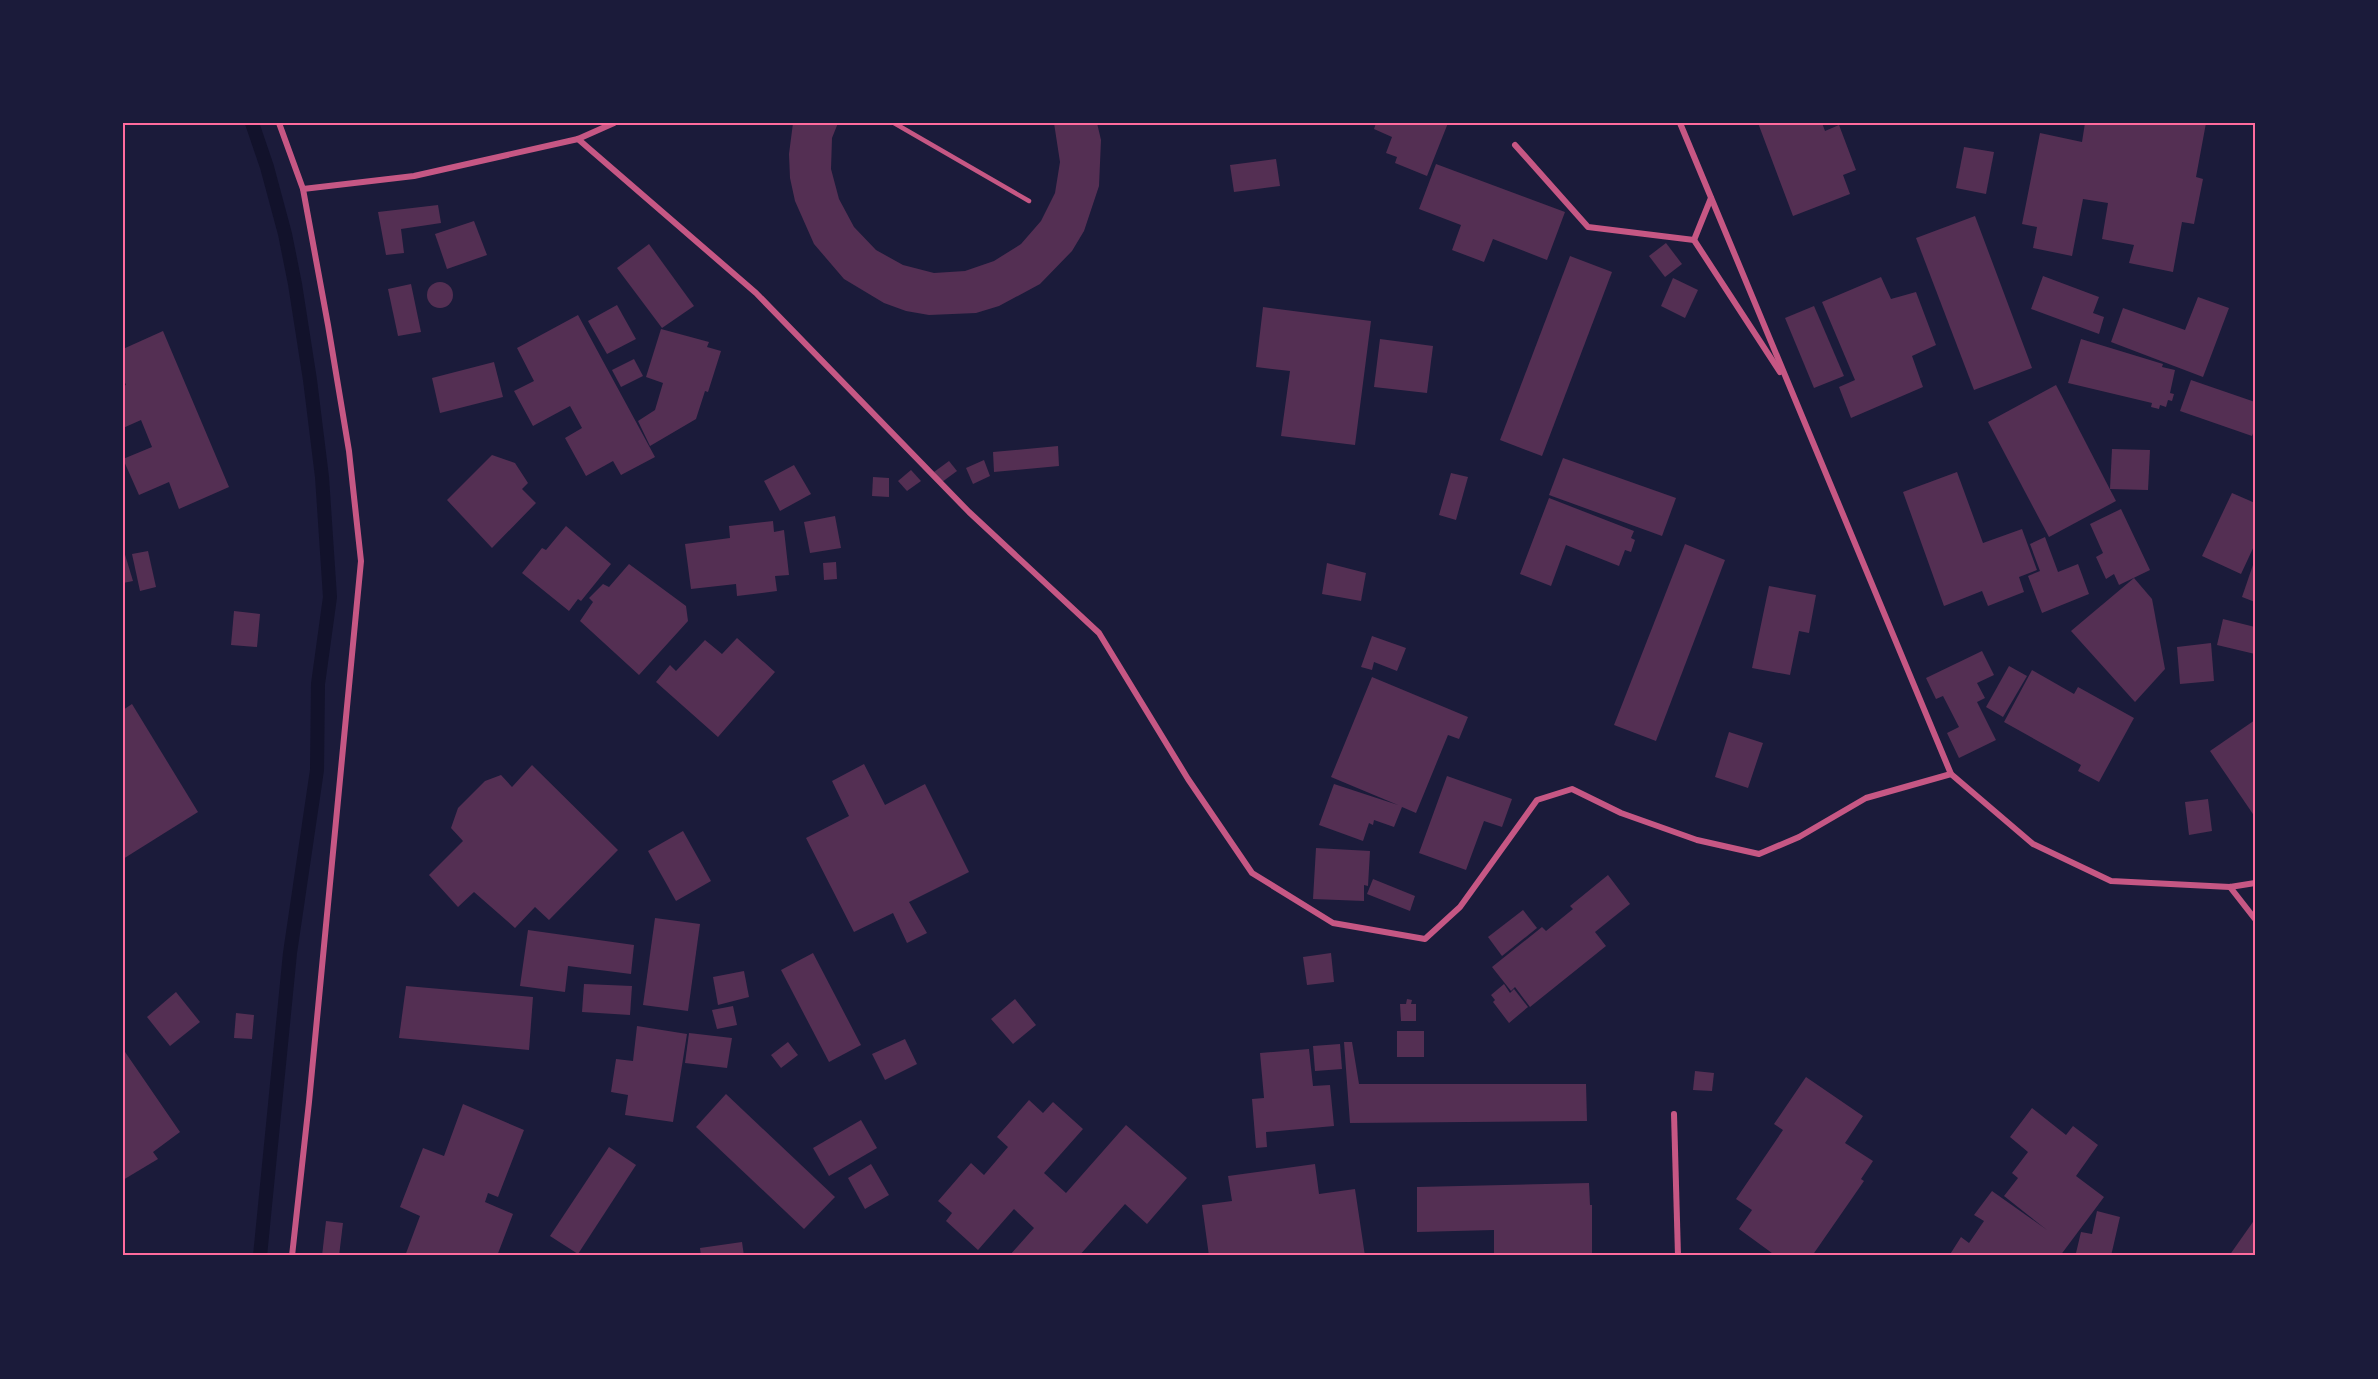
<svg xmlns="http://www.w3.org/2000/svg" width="2378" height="1379" viewBox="0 0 2378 1379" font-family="'Noto Sans',sans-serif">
	<rect width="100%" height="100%" fill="#1b1b3a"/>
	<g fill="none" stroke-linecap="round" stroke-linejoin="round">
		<polyline stroke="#12122b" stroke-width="14" points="252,123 267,167 285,234 295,284 310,380 322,477 330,597 318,684 317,770 290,953 260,1256"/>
	</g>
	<g fill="#542f53">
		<polygon points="793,123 838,123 832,138 831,169 839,199 854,227 876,250 903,265 934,273 965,271 994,261 1021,244 1041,221 1055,193 1060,162 1054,123 1097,123 1101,140 1099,186 1084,231 1072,251 1040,284 999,306 976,313 929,315 906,311 884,303 844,279 814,244 795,201 790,178 789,154"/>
		<polygon points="1376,123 1448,123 1427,176 1395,163 1397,157 1386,153 1392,137 1374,129"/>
		<polygon points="1758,123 1822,123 1825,131 1839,125 1856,170 1843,175 1850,194 1793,216"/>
		<polygon points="2085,123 2206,123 2196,177 2203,179 2194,224 2182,222 2173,272 2129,263 2134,245 2102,239 2108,203 2083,199 2072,256 2033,248 2037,227 2022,224 2040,133 2082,142"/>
		<polygon points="1964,147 1994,152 1986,194 1956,188"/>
		<polygon points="1276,159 1280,186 1234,192 1230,165"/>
		<polygon points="1436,164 1565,212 1547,260 1493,239 1484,262 1452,250 1461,225 1419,209"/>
		<polygon points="438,205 441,223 401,229 404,253 386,255 378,212"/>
		<polygon points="1975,216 2032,368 1974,390 1916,238"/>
		<polygon points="474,221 487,255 447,269 435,234"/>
		<polygon points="1666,243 1682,264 1665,277 1649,256"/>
		<polygon points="649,244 694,306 662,328 617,268"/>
		<polygon points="1570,256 1612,272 1542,456 1500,440"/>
		<polygon points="2043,276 2099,297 2093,313 2104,317 2099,334 2031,309"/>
		<polygon points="1881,277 1891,299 1916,292 1936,345 1912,356 1923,387 1851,418 1839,387 1855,380 1822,302"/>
		<polygon points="1673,278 1698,290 1685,318 1661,306"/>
		<circle cx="440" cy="295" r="13"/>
		<polygon points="411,284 421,332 398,336 388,289"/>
		<polygon points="2198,297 2229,308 2203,377 2111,342 2123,308 2185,330"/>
		<polygon points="617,305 636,339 607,354 588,321"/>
		<polygon points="1814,306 1844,376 1814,388 1785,318"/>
		<polygon points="1263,307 1371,321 1355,445 1281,436 1290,371 1256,367"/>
		<polygon points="578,315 655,457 621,475 613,461 586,476 565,438 582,428 570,406 533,426 514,391 534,381 517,348"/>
		<polygon points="661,329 709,342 707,347 721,351 708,392 705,391 696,419 650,446 638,421 655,410 663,383 646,377"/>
		<polygon points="163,331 229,487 179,509 169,482 139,495 123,459 152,447 141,420 123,428 123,386 126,385 123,378 123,349"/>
		<polygon points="1380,339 1433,346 1427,393 1374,387"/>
		<polygon points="2081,339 2163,364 2162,367 2175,370 2170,393 2174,394 2172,401 2168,400 2166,407 2160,405 2159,409 2151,407 2152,403 2068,383"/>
		<polygon points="634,359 643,376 621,387 612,370"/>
		<polygon points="494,362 503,397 440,413 432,378"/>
		<polygon points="2191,380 2255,402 2255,428 2252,436 2180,411"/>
		<polygon points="2056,385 2116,501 2049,537 1988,422"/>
		<polygon points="1058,446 1059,466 994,472 993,452"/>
		<polygon points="2112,449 2150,450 2148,490 2110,489"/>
		<polygon points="492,455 515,463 528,483 522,489 536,503 492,548 447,500"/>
		<polygon points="1563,458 1676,498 1662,536 1549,495"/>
		<polygon points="984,460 990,476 973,484 966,468"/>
		<polygon points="949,461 957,471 942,482 934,472"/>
		<polygon points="794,465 811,494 780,511 764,481"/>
		<polygon points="911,470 921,481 907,491 898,481"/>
		<polygon points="1957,472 1983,543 2022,529 2037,570 2019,577 2024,592 1988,606 1982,591 1944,606 1903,492"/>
		<polygon points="1451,473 1468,477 1456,520 1439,515"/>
		<polygon points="873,477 889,478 889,497 872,496"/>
		<polygon points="2232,493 2255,503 2255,544 2241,574 2202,556"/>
		<polygon points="1549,498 1634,531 1631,538 1635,540 1631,552 1625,550 1619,566 1566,545 1551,586 1520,574"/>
		<polygon points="2121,509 2150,570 2119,585 2114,574 2106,579 2096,557 2103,553 2090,524"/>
		<polygon points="835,516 841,548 810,553 804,522"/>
		<polygon points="773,521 774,532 784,530 789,575 775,576 777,591 737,596 736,584 691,589 685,544 730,538 729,526"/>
		<polygon points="566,526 611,564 581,601 578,599 569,611 522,573 542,548 546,550"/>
		<polygon points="2045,537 2058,572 2078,564 2089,594 2042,613 2028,576 2040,571 2030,544"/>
		<polygon points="1685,544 1725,560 1656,741 1614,725"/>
		<polygon points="123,548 133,581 123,583"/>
		<polygon points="148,551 156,587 140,591 132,554"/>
		<polygon points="2255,559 2255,602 2242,597"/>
		<polygon points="836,562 837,579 824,580 823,563"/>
		<polygon points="1327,563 1366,573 1361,601 1322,594"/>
		<polygon points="629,564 686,606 688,621 639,675 580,621 593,602 589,598 603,584 609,587"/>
		<polygon points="2134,578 2152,599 2165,669 2135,702 2071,631"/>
		<polygon points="1769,586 1816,595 1809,633 1799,631 1790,675 1752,668"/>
		<polygon points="234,611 260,614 257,647 231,645"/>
		<polygon points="2223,619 2255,627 2255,654 2217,645"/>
		<polygon points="1372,636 1406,648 1397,671 1374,662 1372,670 1361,667"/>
		<polygon points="737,638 775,672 718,737 656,682 670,665 676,671 705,640 722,654"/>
		<polygon points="2211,643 2214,681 2180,684 2177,647"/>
		<polygon points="1982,651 1994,675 1977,683 1985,698 1977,702 1996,740 1959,758 1947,733 1959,727 1943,696 1936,699 1926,678"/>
		<polygon points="2009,666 2027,676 2003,717 1986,707"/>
		<polygon points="2032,670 2074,694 2078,687 2134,718 2099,782 2078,771 2081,765 2004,722"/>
		<polygon points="1372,677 1468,717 1459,739 1448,735 1416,813 1402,807 1394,827 1374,820 1373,825 1369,823 1363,841 1319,825 1334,784 1398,805 1331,777"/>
		<polygon points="132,704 198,812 123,859 123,710"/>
		<polygon points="2255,720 2255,817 2210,751"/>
		<polygon points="1729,732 1763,743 1748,788 1715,777"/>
		<polygon points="864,764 885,805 925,784 969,872 909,902 927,933 907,943 893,913 854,932 806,838 849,816 832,781"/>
		<polygon points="532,765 618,850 549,920 535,907 515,928 474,892 458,907 429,875 463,841 451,828 458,808 485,781 501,775 512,787"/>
		<polygon points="1447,776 1512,799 1502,827 1484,821 1466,870 1419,853"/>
		<polygon points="2208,799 2212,831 2189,835 2185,802"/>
		<polygon points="683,831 711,881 676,901 648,851"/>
		<polygon points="1316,848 1370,851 1368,886 1364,885 1364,901 1313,899"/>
		<polygon points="1608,875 1630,904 1595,932 1606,946 1530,1007 1515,987 1511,991 1492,967 1542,927 1546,931 1573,909 1570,906"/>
		<polygon points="1373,879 1415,896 1410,911 1367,894"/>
		<polygon points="1523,910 1537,928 1502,956 1488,937"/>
		<polygon points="655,918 700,924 688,1011 643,1005"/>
		<polygon points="528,930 634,945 631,974 568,966 565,992 520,986"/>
		<polygon points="813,953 861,1045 829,1062 781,970"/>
		<polygon points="1331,953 1334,982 1307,985 1303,957"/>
		<polygon points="744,971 749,997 718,1005 713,977"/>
		<polygon points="584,984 632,986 630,1015 582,1012"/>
		<polygon points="1504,984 1510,993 1514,989 1528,1007 1509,1023 1493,1002 1495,1000 1491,995"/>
		<polygon points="406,986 533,997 529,1050 399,1038"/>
		<polygon points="176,992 200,1022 170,1046 147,1017"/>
		<polygon points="1015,999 1036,1025 1013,1044 991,1019"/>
		<polygon points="1407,999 1412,1000 1411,1004 1416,1004 1416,1021 1401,1021 1400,1004 1406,1004"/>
		<polygon points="733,1006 737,1025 717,1029 712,1010"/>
		<polygon points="236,1013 254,1015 252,1039 234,1038"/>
		<polygon points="637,1026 687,1034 673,1122 625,1115 628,1095 611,1092 616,1059 633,1061"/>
		<rect x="1397" y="1031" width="27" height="26"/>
		<polygon points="689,1033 732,1038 727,1068 685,1063"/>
		<polygon points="905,1039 917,1064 885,1080 872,1054"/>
		<polygon points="788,1042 798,1055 781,1068 771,1055"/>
		<polygon points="1344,1042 1352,1042 1359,1084 1586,1084 1587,1121 1350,1123"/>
		<polygon points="1340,1044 1342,1069 1315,1071 1313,1046"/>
		<polygon points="123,1049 180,1132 153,1152 158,1159 123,1180"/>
		<polygon points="1309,1049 1313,1086 1330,1085 1334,1126 1266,1132 1267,1147 1256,1148 1252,1099 1264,1098 1260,1053"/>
		<polygon points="1695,1071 1714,1073 1712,1091 1693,1090"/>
		<polygon points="1806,1077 1863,1116 1845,1143 1873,1161 1861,1179 1864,1181 1812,1256 1776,1256 1739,1229 1752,1210 1736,1199 1783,1130 1774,1124"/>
		<polygon points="726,1094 835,1197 804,1229 696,1127"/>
		<polygon points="1029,1100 1043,1113 1053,1102 1083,1129 1044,1173 1066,1193 1126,1125 1187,1178 1147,1224 1125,1204 1079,1256 1009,1256 1034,1228 1014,1209 978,1250 946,1221 952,1213 938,1201 971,1163 984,1175 1008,1147 997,1137"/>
		<polygon points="463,1104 524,1130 498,1197 488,1193 485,1202 513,1214 497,1256 405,1256 420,1216 400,1207 423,1148 444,1156"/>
		<polygon points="2032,1108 2066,1135 2073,1126 2098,1145 2076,1176 2104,1197 2060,1256 1949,1256 1961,1237 1969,1243 1984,1221 1974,1215 1992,1191 2047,1230 2004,1196 2018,1178 2012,1173 2028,1152 2010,1137"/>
		<polygon points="861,1120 877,1148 829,1176 813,1148"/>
		<polygon points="609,1147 636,1165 578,1254 550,1236"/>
		<polygon points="871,1164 889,1195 865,1209 848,1178"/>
		<polygon points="1315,1164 1319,1194 1355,1189 1365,1256 1209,1256 1202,1205 1232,1201 1228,1176"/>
		<polygon points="1589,1183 1590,1205 1592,1205 1592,1256 1494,1256 1494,1230 1417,1232 1417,1187"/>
		<polygon points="2097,1211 2120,1217 2111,1256 2088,1256 2076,1253 2081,1232 2092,1234"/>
		<polygon points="2255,1219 2255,1256 2229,1256"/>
		<polygon points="326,1221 343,1223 339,1256 322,1256"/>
		<polygon points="742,1242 744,1256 701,1256 700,1248"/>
	</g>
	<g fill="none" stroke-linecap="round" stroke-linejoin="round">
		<polyline stroke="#c65784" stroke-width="4.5" points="894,123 1029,201"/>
		<g stroke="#c65784" stroke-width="6">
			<polyline points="279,123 303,189 328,325 349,451 361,561 309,1102 292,1256"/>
			<polyline points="1680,123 1951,774 2033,844 2111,881 2230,887 2255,883"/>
			<polyline points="578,139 756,293 969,512 1099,633 1188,779 1252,873 1333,923 1425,939 1460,907 1537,800 1572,789 1621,813 1697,840 1759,854 1799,837 1866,798 1951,774"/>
			<polyline points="1515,145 1588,227 1694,240 1711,198"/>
			<polyline points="303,189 414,176 578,139 614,123"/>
			<polyline points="1694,240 1780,372"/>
			<polyline points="2230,887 2255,919"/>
			<polyline points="1674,1114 1678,1256"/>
		</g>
	</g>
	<rect width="2378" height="1379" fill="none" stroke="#1b1b3a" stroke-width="249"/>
	<rect x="124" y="124" width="2130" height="1130" fill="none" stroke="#ff6b9d" stroke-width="2"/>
</svg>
